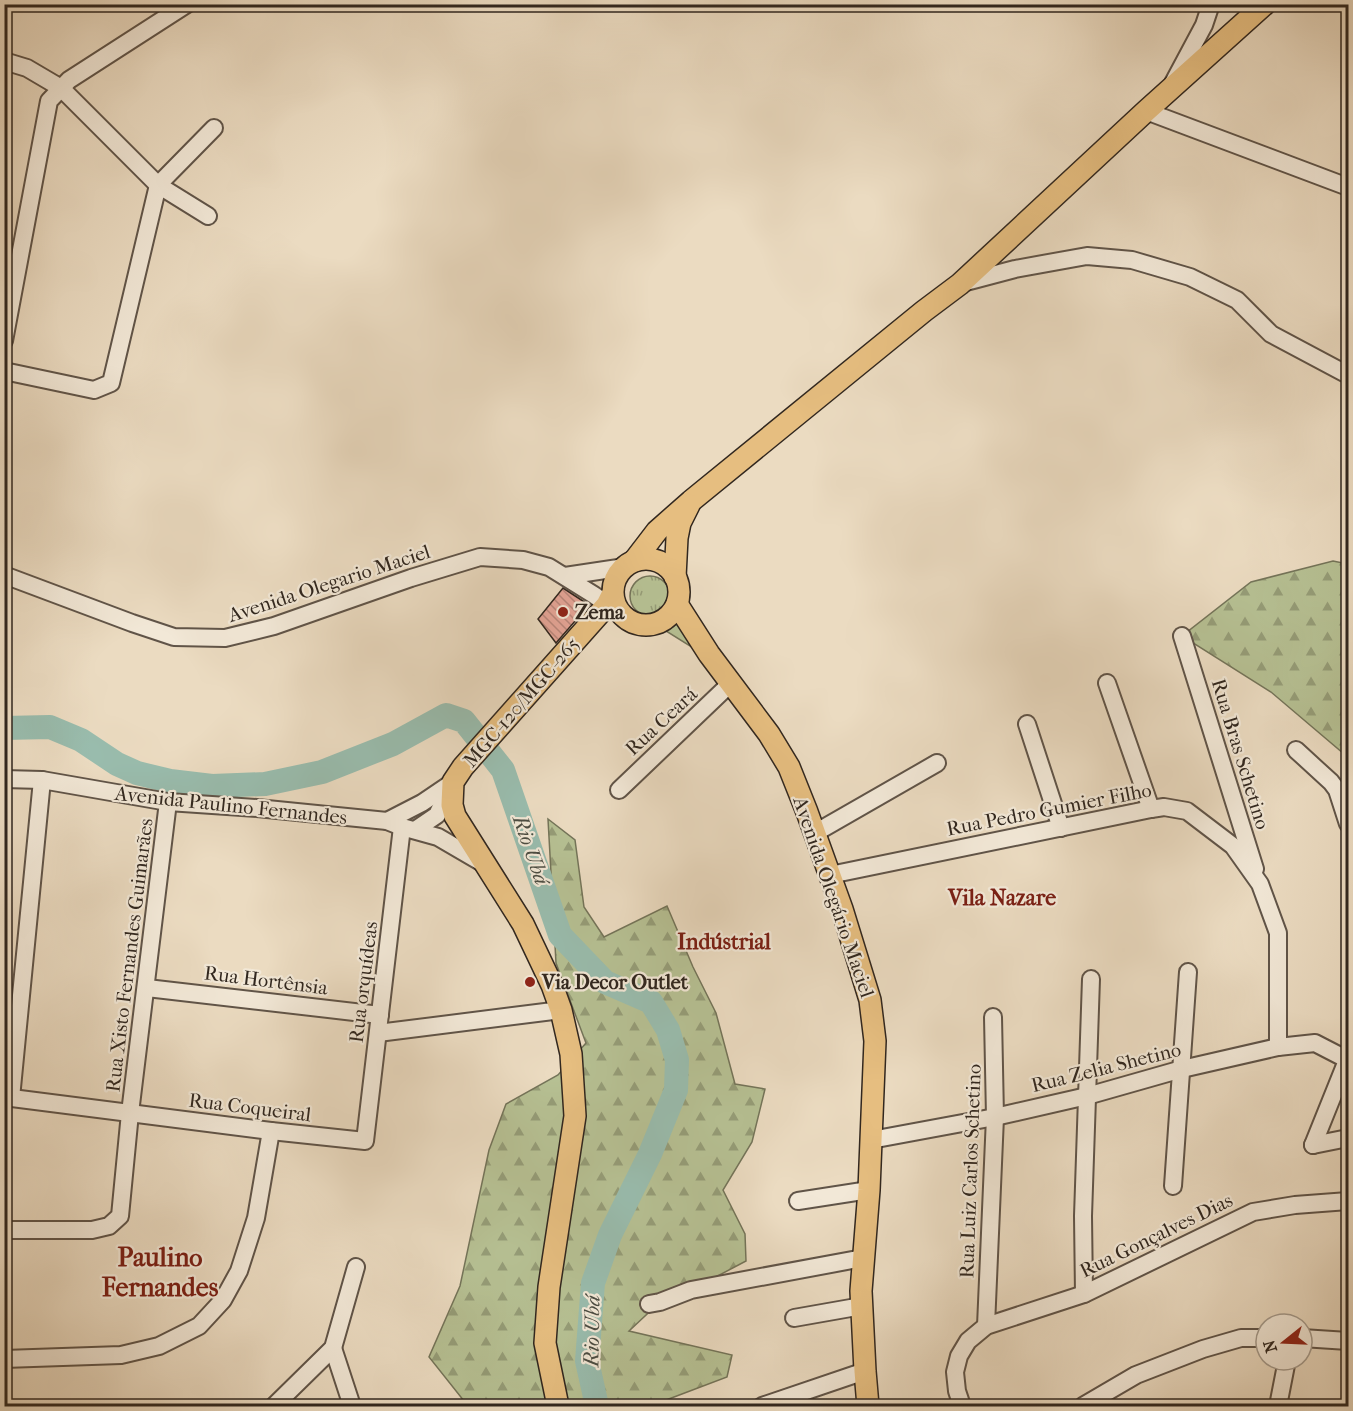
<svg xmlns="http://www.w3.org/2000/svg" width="1353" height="1411" viewBox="0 0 1353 1411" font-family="'IM FELL French Canon',serif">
	<defs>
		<pattern id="grass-tufts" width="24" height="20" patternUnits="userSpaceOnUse" patternTransform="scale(1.5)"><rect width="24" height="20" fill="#b6c093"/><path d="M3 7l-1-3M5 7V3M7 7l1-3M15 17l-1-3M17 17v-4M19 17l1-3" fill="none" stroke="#959c77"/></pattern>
		<pattern id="forest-firs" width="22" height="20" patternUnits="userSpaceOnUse" patternTransform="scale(1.5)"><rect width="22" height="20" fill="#b6c093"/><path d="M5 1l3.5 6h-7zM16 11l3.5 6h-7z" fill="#959c77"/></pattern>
		<pattern id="building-back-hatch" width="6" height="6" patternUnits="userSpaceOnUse" patternTransform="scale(1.5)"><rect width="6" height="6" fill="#e4a496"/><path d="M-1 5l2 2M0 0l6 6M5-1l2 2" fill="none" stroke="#b9867a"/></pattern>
	</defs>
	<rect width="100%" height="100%" fill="#ebdbc1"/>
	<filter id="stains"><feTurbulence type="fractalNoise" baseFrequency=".00333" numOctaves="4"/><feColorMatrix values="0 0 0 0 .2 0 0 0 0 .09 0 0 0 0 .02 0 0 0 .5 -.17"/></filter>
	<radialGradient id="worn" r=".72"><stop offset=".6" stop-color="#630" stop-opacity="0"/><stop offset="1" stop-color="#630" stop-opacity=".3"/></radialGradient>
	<g fill="url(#grass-tufts)" stroke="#747459" stroke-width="1.5">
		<circle cx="650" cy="596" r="20"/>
		<polygon points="681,621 690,646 666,631"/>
	</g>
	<g fill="url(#forest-firs)" stroke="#747459" stroke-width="1.5">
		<polygon points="1333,561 1348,564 1348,760 1344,754 1271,692 1182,636 1251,582"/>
		<polygon points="548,819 575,840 584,907 604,937 667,906 693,967 716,1013 735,1084 765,1089 752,1142 723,1190 745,1234 746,1261 691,1290 660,1302 629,1331 732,1355 727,1377 653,1405 652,1406 468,1406 429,1357 460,1286 489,1150 506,1104 558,1075 586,1043 556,963"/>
	</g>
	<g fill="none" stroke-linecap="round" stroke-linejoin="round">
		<polyline stroke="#99bcad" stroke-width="24" points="4,728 50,727 81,740 117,764 137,773 170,781 212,786 265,784 322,772 393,744 446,715 464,721 503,770 560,935 605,982 651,1002 668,1030 677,1060 676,1090 650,1154 610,1235 593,1283 587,1361 597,1406"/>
	</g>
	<polygon fill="url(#building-back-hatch)" stroke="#31271f" stroke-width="1.5" points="563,588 589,605 556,643 538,619"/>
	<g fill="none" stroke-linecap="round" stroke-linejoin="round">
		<defs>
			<g id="minor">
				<polyline points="4,61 27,68 61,88 158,185 208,216"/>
				<polyline points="1173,83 1204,25 1211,4"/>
				<polyline points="1146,111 1348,187"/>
				<polyline points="962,283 1015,269 1087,256 1132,260 1190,277 1237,300 1271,334 1348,375"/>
				<polyline points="4,341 49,101 69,80 187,4"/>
				<polyline points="4,371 94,390 111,383 158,185 214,128"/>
				<polyline points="4,575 132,623 174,637 225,638 274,626 411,578 480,557 523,560 549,567 594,595 623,616"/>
				<polyline points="565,576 625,567"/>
				<polyline points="1182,636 1255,869"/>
				<polyline points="1107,683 1151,809"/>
				<polyline points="1027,724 1061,828"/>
				<polyline points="1296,750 1331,782 1337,790 1348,824"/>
				<polyline points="4,779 42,780 168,802 257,808 387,821 402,827 438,837 486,865"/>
				<polyline points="619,790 731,683"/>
				<polyline points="387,821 422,803 453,782"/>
				<polyline points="415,830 437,815 451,786"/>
				<polyline points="815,833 937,763"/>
				<polyline points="830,875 1151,809 1164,807 1187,811 1233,846 1260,884 1278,933 1278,1047"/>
				<polyline points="147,988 380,1015"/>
				<polyline points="378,1033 561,1010"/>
				<polyline points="4,1097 271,1131 365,1141 402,827"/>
				<polyline points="11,1098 42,780"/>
				<polyline points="871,1140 995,1117 1087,1096 1182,1069 1278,1047 1315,1043 1348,1060"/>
				<polyline points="1313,1145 1348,1058"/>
				<polyline points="1313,1145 1348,1138"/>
				<polyline points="1173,1186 1188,972"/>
				<polyline points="798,1201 869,1190"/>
				<polyline points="4,1230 92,1230 109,1226 120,1216 130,1113 168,802"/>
				<polyline points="1084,1294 1083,1216 1091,979"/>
				<polyline points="649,1304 660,1302 691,1290 863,1258"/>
				<polyline points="794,1318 862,1306"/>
				<polyline points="986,1326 995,1117 993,1017"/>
				<polyline points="1302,1338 1348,1341"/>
				<polyline points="333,1348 352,1406"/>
				<polyline points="4,1359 121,1355 159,1346 199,1326 223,1300 239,1271 256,1218 271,1131"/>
				<polyline points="274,1406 333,1348 356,1267"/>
				<polyline points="762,1406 865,1371"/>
				<polyline points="962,1406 957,1391 955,1372 959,1356 968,1341 986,1326 1084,1294 1253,1212 1295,1205 1348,1201"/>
				<polyline points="1083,1406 1136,1375 1203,1349 1241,1338 1266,1338"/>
				<polyline points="1278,1406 1287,1360"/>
			</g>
			<g id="major">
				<circle cx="646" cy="592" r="33"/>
				<polyline points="634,561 657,531 691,501 924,311 960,284 1146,111 1265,4"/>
				<polyline points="675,577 677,538 680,523 689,505"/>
				<polyline points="677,604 709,654 769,734 789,767 807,812 842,909 870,1000 875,1041 869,1190 861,1291 865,1371 868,1406"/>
				<polyline points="558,1406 545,1343 549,1287 575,1116 571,1054 561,1010 552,985 523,924 455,816 452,805 453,782 463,767 607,605 612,595"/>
			</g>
		</defs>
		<use href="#minor" stroke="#605448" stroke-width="20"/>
		<use href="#major" stroke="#31271f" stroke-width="24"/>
		<use href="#minor" stroke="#f2e8d7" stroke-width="16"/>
		<use href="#major" stroke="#e6be80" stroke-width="21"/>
	</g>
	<g fill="#8f2418" stroke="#f2e8d7" stroke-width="2">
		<circle cx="563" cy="612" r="6"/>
		<circle cx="530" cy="982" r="6"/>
	</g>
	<g text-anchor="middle" stroke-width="4.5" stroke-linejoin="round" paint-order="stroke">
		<g font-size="20" fill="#31271f" stroke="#f2e8d7">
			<text transform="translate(329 583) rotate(-18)" y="7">Avenida Olegario Maciel</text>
			<text transform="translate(521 702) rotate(-49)" y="7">MGC-120/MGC-265</text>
			<text transform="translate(661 721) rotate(-43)" y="7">Rua Ceará</text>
			<text transform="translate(1241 754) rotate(73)" y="7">Rua Bras Schetino</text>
			<text transform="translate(231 805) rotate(6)" y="7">Avenida Paulino Fernandes</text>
			<text transform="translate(1049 809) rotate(-11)" y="7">Rua Pedro Gumier Filho</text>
			<text transform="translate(834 897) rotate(71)" y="7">Avenida Olegário Maciel</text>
			<text transform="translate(129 955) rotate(-83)" y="7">Rua Xisto Fernandes Guimarães</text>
			<text transform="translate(266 980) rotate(7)" y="7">Rua Hortênsia</text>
			<text transform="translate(363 982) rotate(-83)" y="7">Rua orquídeas</text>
			<text transform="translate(1106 1067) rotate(-14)" y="7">Rua Zelia Shetino</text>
			<text transform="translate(250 1107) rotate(7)" y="7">Rua Coqueiral</text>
			<text transform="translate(970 1171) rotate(-88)" y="7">Rua Luiz Carlos Schetino</text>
			<text transform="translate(1156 1235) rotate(-26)" y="7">Rua Gonçalves Dias</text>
		</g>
		<g font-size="20" font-weight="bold" fill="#31271f" stroke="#f2e8d7" text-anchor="start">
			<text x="575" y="619">Zema</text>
			<text x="542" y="989">Via Decor Outlet</text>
		</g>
		<g font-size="21" font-style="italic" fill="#4b4c42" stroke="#f2e8d7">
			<text transform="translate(531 850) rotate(71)" y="7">Rio Ubá</text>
			<text transform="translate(592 1331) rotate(-89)" y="7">Rio Ubá</text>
		</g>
		<g font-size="22" font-weight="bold" fill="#7a1f14" stroke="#f2e8d7">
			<text x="1002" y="905">Vila Nazare</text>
			<text x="724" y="949">Indústrial</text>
		</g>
		<g font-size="26" font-weight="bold" fill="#7a1f14" stroke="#f2e8d7">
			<text x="160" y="1266">Paulino<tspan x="160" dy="30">Fernandes</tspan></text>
		</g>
	</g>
	<rect width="1353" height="1411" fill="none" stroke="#ebdbc1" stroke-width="24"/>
	<rect x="6" y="6" width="1341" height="1399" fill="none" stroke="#31271f" stroke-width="3"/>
	<rect x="12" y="12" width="1329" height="1387" fill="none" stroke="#31271f" stroke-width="1.5"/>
	<g transform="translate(1284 1342) rotate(252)"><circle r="28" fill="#f2e8d7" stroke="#a59b8d" stroke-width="1.5"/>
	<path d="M0-4.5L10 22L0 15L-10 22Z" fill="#8f2418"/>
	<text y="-9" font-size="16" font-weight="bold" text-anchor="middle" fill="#31271f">N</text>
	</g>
	<rect width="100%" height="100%" filter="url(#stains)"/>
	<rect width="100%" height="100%" fill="url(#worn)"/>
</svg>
